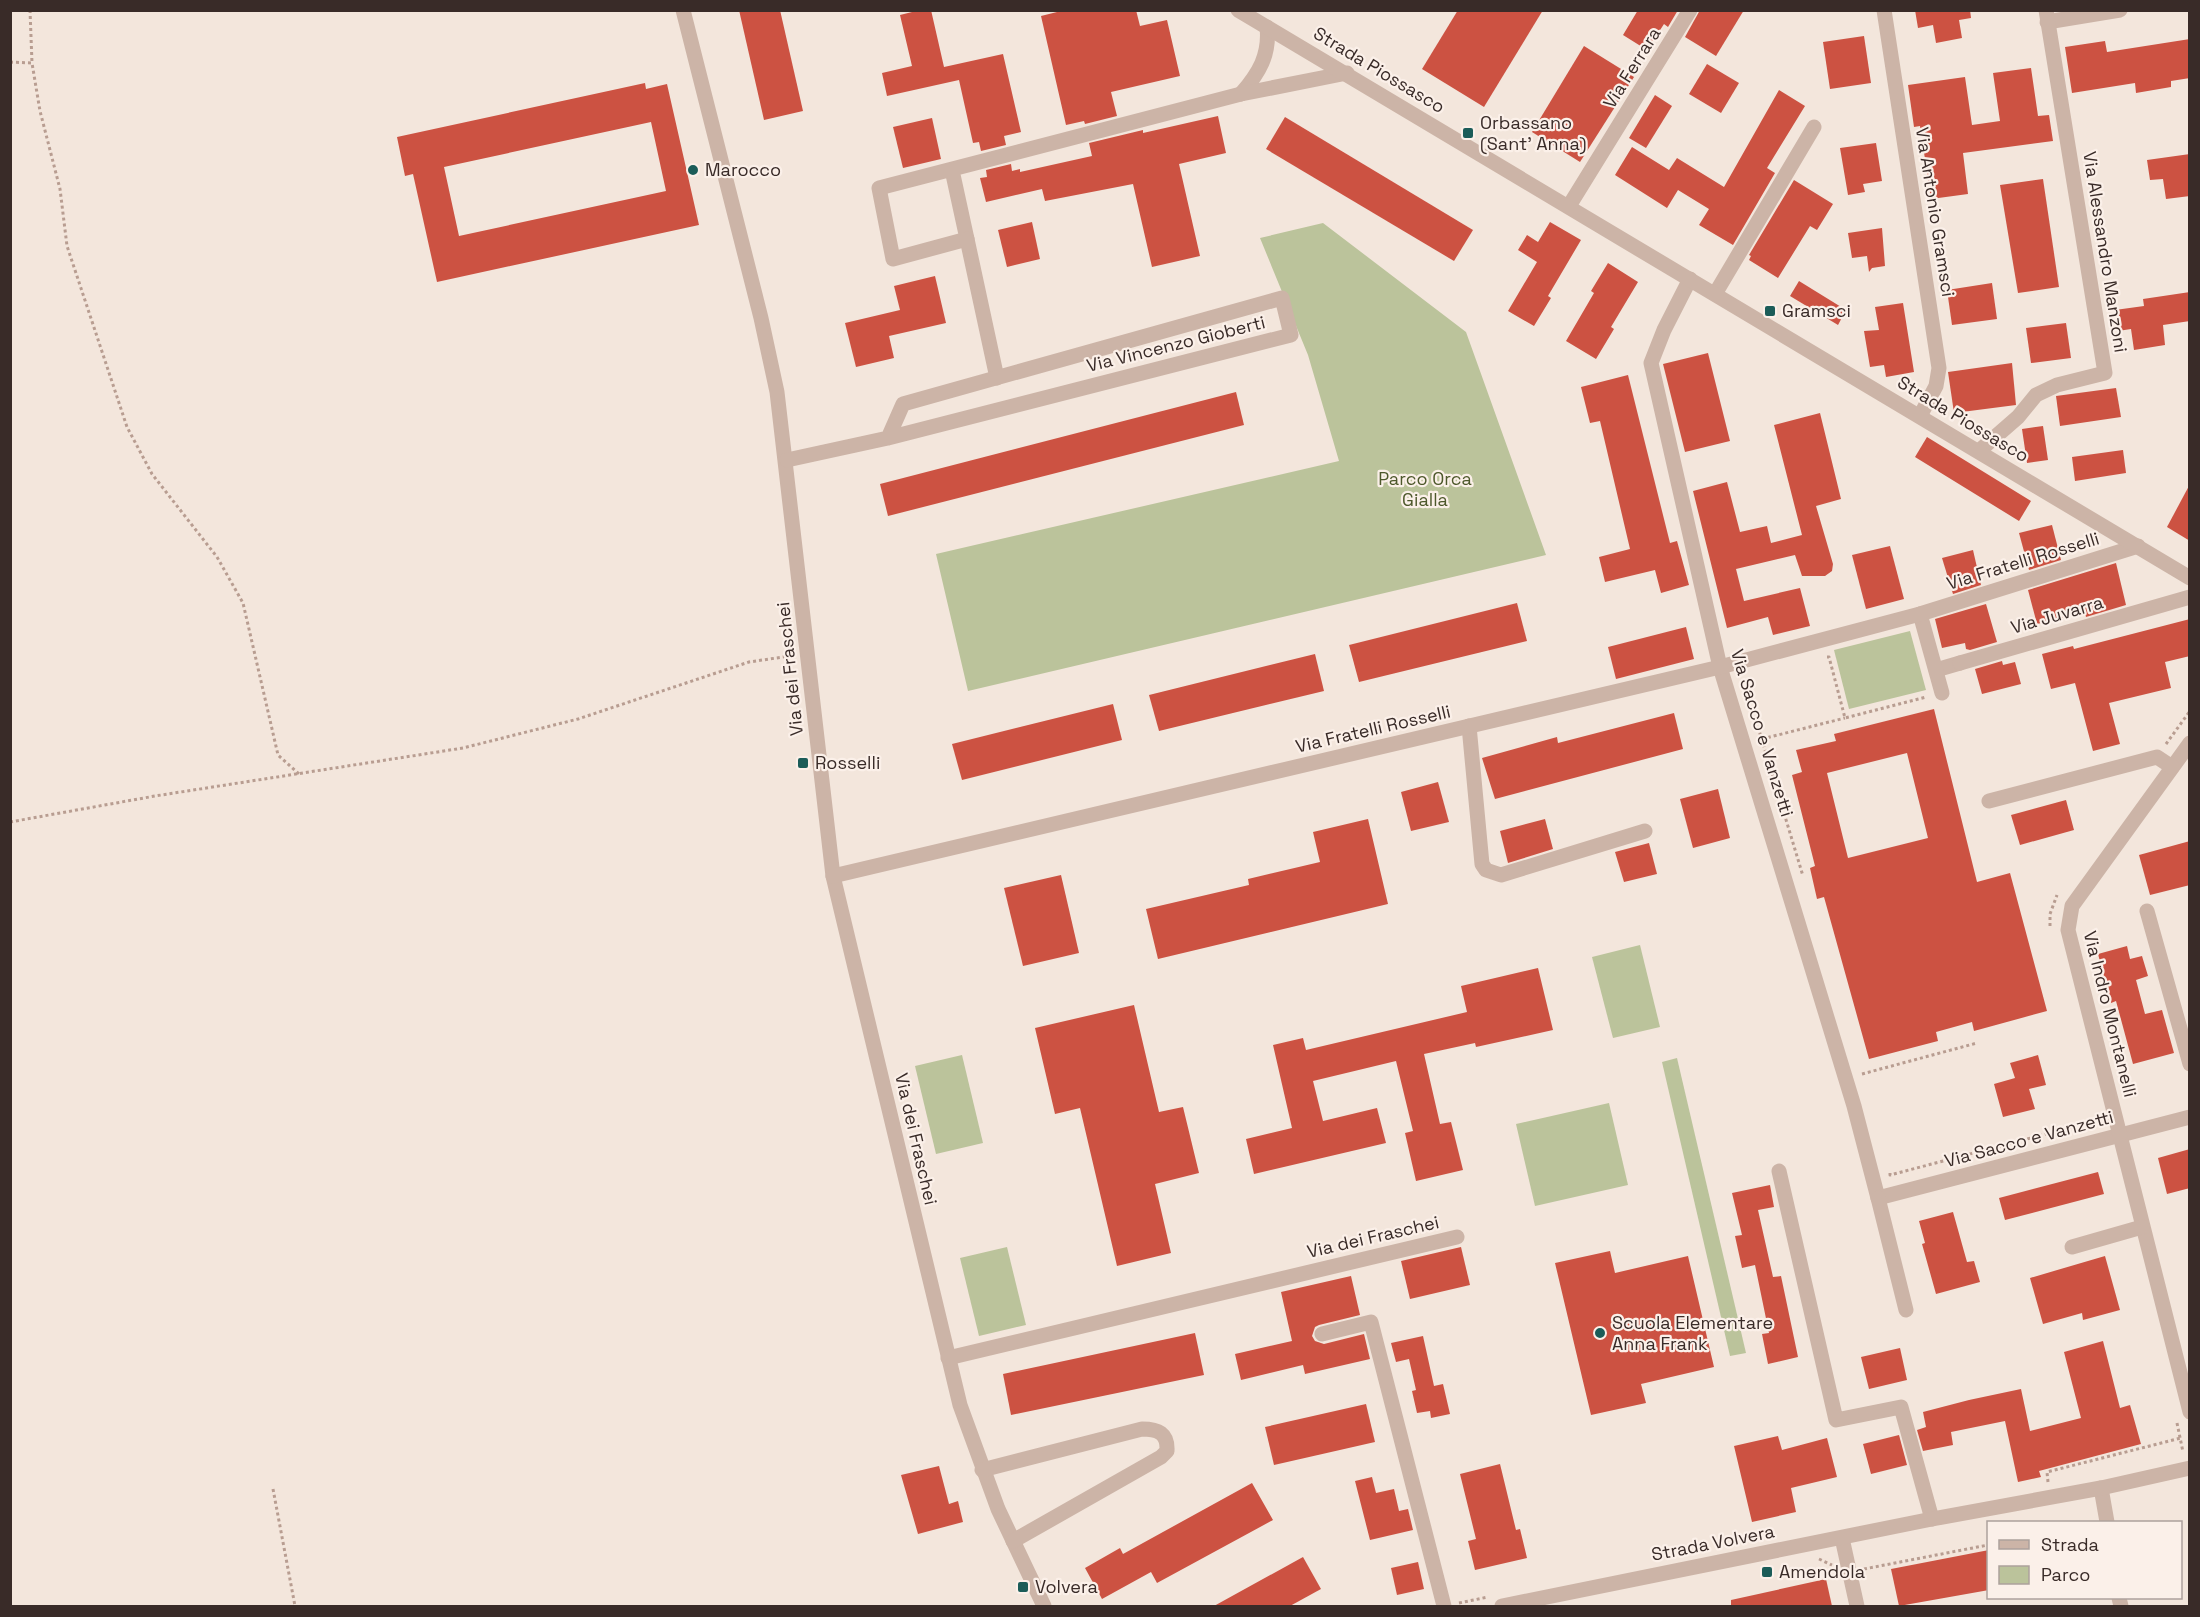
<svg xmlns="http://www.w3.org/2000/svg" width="2200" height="1617" viewBox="0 0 2200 1617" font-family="'Space Grotesk',sans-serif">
	<rect width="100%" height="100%" fill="#f3e6dc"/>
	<g fill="#bbc39b">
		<polygon points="1323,223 1466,332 1546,555 968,691 936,554 1339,461 1308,355 1260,238"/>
		<polygon points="1910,631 1926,690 1849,709 1834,650"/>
		<polygon points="1640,945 1660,1027 1613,1038 1592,957"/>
		<polygon points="962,1055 983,1143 936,1154 915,1066"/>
		<polygon points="1677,1058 1746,1353 1730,1356 1662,1062"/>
		<polygon points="1609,1103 1628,1185 1535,1206 1516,1124"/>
		<polygon points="1007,1247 1026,1325 979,1336 960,1258"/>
	</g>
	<g fill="#cc5242" fill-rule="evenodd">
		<polygon points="739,10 780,10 803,111 764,120"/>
		<polygon points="920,10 931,10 944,67 1003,54 1021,132 1004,136 1006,145 981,151 979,142 973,143 959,80 887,96 882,73 912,66 900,15"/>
		<polygon points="1065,10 1136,10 1140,26 1167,20 1180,76 1111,92 1117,116 1085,124 1084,121 1066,125 1041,16"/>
		<polygon points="1458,10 1543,10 1484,107 1422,69"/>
		<polygon points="1638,10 1678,10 1668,27 1664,24 1647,50 1623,35"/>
		<polygon points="1700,10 1744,10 1716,56 1685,37"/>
		<polygon points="1915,10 1970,10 1971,18 1959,20 1962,38 1936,43 1933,25 1918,28"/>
		<polygon points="1864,36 1871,83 1830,89 1823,42"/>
		<polygon points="2190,39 2190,78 2171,81 2171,87 2136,93 2135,83 2072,93 2065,47 2105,41 2107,52"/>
		<polygon points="1584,46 1634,77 1580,162 1532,132"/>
		<polygon points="1707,64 1739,83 1721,113 1689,94"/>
		<polygon points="2031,68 2038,116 2049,115 2053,141 1963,153 1968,194 1931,199 1920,126 1914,127 1908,85 1965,77 1972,125 2000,121 1993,73"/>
		<path d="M645,83L646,89L667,84L699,225L437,282L413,174L405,176L397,137ZM651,122L666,191L459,236L444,167Z"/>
		<polygon points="1779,90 1805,106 1767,168 1775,173 1733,245 1699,225 1709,209 1678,190 1667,208 1615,175 1632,147 1669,170 1677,158 1724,187"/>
		<polygon points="1655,95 1672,106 1646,148 1629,138"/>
		<polygon points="1218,116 1226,153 1179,164 1200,256 1152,267 1133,184 1045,201 1042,189 986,202 980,178 987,177 986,170 1011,164 1012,171 1020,169 1020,172 1092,156 1089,143 1143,130 1143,133"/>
		<polygon points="1285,117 1473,230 1454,261 1266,149"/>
		<polygon points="932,118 941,159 903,168 893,127"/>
		<polygon points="1876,143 1882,181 1863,184 1865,192 1848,195 1840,148"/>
		<polygon points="2190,154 2190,196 2166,199 2163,179 2150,180 2147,160"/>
		<polygon points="2043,179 2059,287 2018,293 2000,185"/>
		<polygon points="1794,180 1833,204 1817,230 1810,226 1778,278 1749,260 1751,256 1749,255"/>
		<polygon points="1032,222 1040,259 1007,267 998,230"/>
		<polygon points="1550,222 1581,240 1548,296 1551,298 1534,326 1508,311 1537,262 1518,250 1527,235 1538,242"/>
		<polygon points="1882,228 1885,266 1872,268 1869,272 1867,256 1852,258 1848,233"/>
		<polygon points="1608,263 1638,282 1611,327 1614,329 1596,359 1566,341 1594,293 1591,291"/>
		<polygon points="935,276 946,323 889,336 894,358 856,367 845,323 900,310 894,286"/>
		<polygon points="1799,281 1846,310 1838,325 1790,296"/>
		<polygon points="1992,283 1997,319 1952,325 1947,290"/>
		<polygon points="2190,292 2190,321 2163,325 2165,345 2134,350 2131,329 2118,331 2115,310 2144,306 2143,299"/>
		<polygon points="1903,303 1914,372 1886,377 1884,365 1870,367 1864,331 1879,330 1875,307"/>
		<polygon points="2066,323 2071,358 2031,363 2026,328"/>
		<polygon points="1708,353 1730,441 1685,452 1663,364"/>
		<polygon points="2012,363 2016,405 1954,413 1948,372"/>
		<polygon points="1628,375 1670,543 1677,541 1689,585 1661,593 1655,570 1605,582 1599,557 1630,549 1600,421 1590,423 1581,387"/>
		<polygon points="2116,388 2121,417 2060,426 2056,396"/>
		<polygon points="1236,392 1244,425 888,516 880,484"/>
		<polygon points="1820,413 1841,499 1816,506 1833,564 1832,571 1825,576 1802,576 1795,555 1736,569 1744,601 1800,588 1810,626 1773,635 1768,617 1727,628 1693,491 1727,482 1740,532 1767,526 1771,543 1802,535 1774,425"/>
		<polygon points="2043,426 2048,460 2027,463 2022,429"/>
		<polygon points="1927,437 2031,501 2019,521 1915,457"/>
		<polygon points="2123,450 2126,473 2075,481 2072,457"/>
		<polygon points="2190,484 2190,541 2167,527"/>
		<polygon points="2052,525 2061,560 2029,570 2019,533"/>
		<polygon points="1890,546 1904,599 1866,609 1852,555"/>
		<polygon points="1973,550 1981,585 1953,594 1942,558"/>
		<polygon points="2116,563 2126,605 2086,617 2085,613 2037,624 2028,590"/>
		<polygon points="1517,603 1527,641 1359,682 1349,645"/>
		<polygon points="1986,604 1997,642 1970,650 1966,649 1965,643 1942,648 1935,619"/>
		<polygon points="2190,619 2190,656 2165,662 2171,688 2109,703 2120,744 2093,751 2075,683 2051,689 2042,654 2073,646 2074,649"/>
		<polygon points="1686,627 1694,659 1616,679 1608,647"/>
		<polygon points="1315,654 1324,691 1159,731 1149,695"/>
		<polygon points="2002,661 2003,665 2015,662 2021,684 1982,694 1975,669"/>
		<polygon points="1113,704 1122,740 962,780 952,744"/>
		<path d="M1934,709L1977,882L2010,873L2047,1011L1974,1031L1972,1022L1936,1032L1938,1041L1869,1059L1824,897L1817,899L1810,868L1815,866L1792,775L1802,772L1796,750L1836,741L1834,734ZM1907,753L1928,838L1848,858L1827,773Z"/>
		<polygon points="1674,713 1683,749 1495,799 1482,758 1557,737 1558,743"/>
		<polygon points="1438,782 1449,822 1411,831 1401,792"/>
		<polygon points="1718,789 1730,838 1693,848 1680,799"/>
		<polygon points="2066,800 2074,830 2020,845 2011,815"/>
		<polygon points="1368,819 1388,904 1158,959 1146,909 1249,885 1248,879 1320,862 1313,832"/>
		<polygon points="1545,819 1553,849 1508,863 1500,831"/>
		<polygon points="2190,841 2190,885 2150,895 2139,855"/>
		<polygon points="1649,843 1657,874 1624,882 1615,852"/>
		<polygon points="1061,875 1079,953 1023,966 1004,888"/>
		<polygon points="2127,946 2130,959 2142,956 2148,976 2136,980 2145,1014 2162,1010 2174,1053 2133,1064 2116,1001 2111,1003 2098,954"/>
		<polygon points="1538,968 1553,1030 1476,1047 1475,1043 1424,1054 1440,1124 1451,1122 1463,1170 1416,1181 1405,1133 1413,1131 1396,1061 1313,1081 1323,1121 1377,1108 1386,1143 1254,1174 1246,1139 1292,1128 1273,1045 1303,1038 1306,1050 1467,1012 1461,986"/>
		<polygon points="1134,1005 1159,1112 1183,1107 1199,1173 1155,1184 1171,1253 1117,1266 1080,1108 1055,1114 1035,1028"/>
		<polygon points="2038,1055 2046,1085 2029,1089 2035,1109 2003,1117 1994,1084 2015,1078 2010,1063"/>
		<polygon points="2190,1149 2190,1188 2167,1194 2158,1158"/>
		<polygon points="2098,1172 2104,1194 2005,1220 1999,1198"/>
		<polygon points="1770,1185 1774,1207 1758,1210 1773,1277 1781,1276 1798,1357 1768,1364 1762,1334 1769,1333 1755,1265 1742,1268 1735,1236 1742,1235 1732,1193"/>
		<polygon points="1953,1212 1967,1262 1974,1261 1980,1282 1936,1294 1922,1244 1925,1243 1919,1221"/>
		<polygon points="1461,1247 1470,1285 1410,1299 1401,1261"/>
		<polygon points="1610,1251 1615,1273 1688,1256 1714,1367 1641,1384 1646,1403 1591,1415 1555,1263"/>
		<polygon points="2105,1256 2120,1310 2083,1320 2082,1313 2043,1324 2030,1278"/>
		<polygon points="1351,1276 1360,1315 1319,1325 1315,1327 1312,1336 1315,1341 1324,1344 1364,1334 1370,1359 1305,1374 1303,1365 1241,1380 1235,1354 1292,1341 1281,1292"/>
		<polygon points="1195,1333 1204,1375 1011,1415 1003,1374"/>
		<polygon points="1423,1336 1434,1386 1443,1384 1450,1414 1431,1418 1430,1411 1417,1413 1412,1391 1416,1390 1409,1359 1396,1362 1391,1343"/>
		<polygon points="2103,1341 2120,1408 2130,1405 2141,1444 2039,1471 2041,1477 2018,1482 2005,1421 1951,1432 1953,1445 1923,1451 1917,1430 1926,1427 1923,1412 1969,1400 2021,1389 2030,1431 2081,1418 2064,1352"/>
		<polygon points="1900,1348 1907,1380 1869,1389 1861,1357"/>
		<polygon points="1366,1404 1375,1442 1274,1465 1265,1427"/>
		<polygon points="1899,1435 1907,1465 1871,1474 1863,1444"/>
		<polygon points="1778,1436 1782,1450 1827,1438 1837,1477 1791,1488 1796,1512 1752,1522 1734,1446"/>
		<polygon points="1500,1464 1516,1530 1520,1529 1527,1558 1475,1570 1468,1541 1476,1539 1460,1474"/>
		<polygon points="939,1466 949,1504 958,1501 963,1522 918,1534 901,1475"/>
		<polygon points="1372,1477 1376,1493 1394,1489 1399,1511 1408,1509 1413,1530 1370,1540 1355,1481"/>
		<polygon points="1252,1483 1273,1520 1157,1583 1151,1572 1102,1599 1085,1568 1120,1548 1123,1554"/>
		<polygon points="1989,1550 1989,1590 1899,1606 1891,1569"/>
		<polygon points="1303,1557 1321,1589 1290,1606 1214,1606"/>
		<polygon points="1418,1562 1424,1589 1397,1595 1391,1568"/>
		<polygon points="1826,1579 1832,1606 1731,1606 1731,1600"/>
	</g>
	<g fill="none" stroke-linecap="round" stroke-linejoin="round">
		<g stroke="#b89d91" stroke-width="3" stroke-dasharray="3 3" stroke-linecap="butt">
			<polyline points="30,10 32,63"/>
			<polyline points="10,62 32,63 40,111 60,189 67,246 127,427 152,474 217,557 243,603 278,755 299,774"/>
			<polyline points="1827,657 1829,657 1845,718 1926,697"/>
			<polyline points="1758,727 1803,876"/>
			<polyline points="1762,739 1845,718"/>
			<polyline points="2166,744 2190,711"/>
			<polyline points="10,822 155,796 463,748 578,719 749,662 790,656"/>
			<polyline points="2050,926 2050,914 2057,895"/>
			<polyline points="1862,1074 1977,1043"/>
			<polyline points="1890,1173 1890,1175 2099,1120"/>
			<polyline points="2177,1423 2183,1452"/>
			<polyline points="2048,1482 2047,1472 2181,1438"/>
			<polyline points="273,1489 295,1606"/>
			<polyline points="1819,1559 1832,1565"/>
			<polyline points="1864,1569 1988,1545"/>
			<polyline points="1459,1603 1488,1597"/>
		</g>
		<polyline stroke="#ccb4a7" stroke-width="15" points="1936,670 1960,663"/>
		<g stroke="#ccb4a7" stroke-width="15">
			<polyline points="683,10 761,318 777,392 833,876 960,1405 998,1509 1044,1606"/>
			<polyline points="1884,10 1939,368 1936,386 1920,416"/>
			<polyline points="2047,22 2120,10"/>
			<path d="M1241,94C1259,73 1270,55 1267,27"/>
			<polyline points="952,170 967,239 893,259 879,188 1241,94 1347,73"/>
			<polyline points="1569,206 1690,10"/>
			<polyline points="967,239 997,378"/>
			<polyline points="1690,279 1664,330 1651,363 1720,667 1854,1106 1878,1198 2190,1117"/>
			<polyline points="1715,294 1814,127"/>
			<polyline points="1979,451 2018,417 2036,395 2057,385 2105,373 2046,10"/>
			<polyline points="787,460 888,438 1291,335 1282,298 903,404 888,438"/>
			<polyline points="1920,614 1942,693"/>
			<polyline points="1960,663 2190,597"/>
			<polyline points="1469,726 1482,864 1486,870 1501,875 1645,831"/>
			<polyline points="2190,743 2072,906 2068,930 2190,1412"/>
			<polyline points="1989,801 2157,757 2172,767"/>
			<polyline points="833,876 1720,667 1920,614 2138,546"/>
			<polyline points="2147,911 2190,1064"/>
			<polyline points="1779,1171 1836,1420 1901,1407 1932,1519"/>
			<polyline points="1878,1198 1906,1310"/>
			<polyline points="2072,1247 2142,1227"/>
			<polyline points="1322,1334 1371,1322 1444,1606"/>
			<polyline points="948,1358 1457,1237"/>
			<path d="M982,1470L1142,1429C1158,1429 1168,1433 1167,1451L1161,1457L1013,1541"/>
			<polyline points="2101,1488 2107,1522"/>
			<polyline points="1842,1538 1857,1606"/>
			<polyline points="2119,1598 2121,1606"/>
		</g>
		<g stroke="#ccb4a7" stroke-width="15">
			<polyline points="1238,10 2190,578"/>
			<polyline points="1502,1606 1932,1519 2101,1488 2190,1468"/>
		</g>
	</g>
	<g fill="#1b5c58" stroke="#fbf0e9" stroke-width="2">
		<rect x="1462" y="127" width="12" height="12" rx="3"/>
		<circle cx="693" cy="170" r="6"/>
		<rect x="1764" y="305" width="12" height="12" rx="3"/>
		<rect x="797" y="757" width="12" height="12" rx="3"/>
		<circle cx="1600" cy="1333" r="6"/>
		<rect x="1761" y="1566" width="12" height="12" rx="3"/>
		<rect x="1017" y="1581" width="12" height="12" rx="3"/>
	</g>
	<g text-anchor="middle" stroke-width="4.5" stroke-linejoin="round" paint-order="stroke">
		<g font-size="18" fill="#392b28" stroke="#fbf0e9">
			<text transform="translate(1632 68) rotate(-58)" y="6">Via Ferrara</text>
			<text transform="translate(1379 70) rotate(31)" y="6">Strada Piossasco</text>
			<text transform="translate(1935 212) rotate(81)" y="6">Via Antonio Gramsci</text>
			<text transform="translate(2105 252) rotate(81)" y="6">Via Alessandro Manzoni</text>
			<text transform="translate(1176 344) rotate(-14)" y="6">Via Vincenzo Gioberti</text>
			<text transform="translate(1963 419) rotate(31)" y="6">Strada Piossasco</text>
			<text transform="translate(2023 561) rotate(-17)" y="6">Via Fratelli Rosselli</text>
			<text transform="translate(2057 615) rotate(-16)" y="6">Via Juvarra</text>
			<text transform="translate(790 669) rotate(-96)" y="6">Via dei Fraschei</text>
			<text transform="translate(1373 729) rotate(-13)" y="6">Via Fratelli Rosselli</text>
			<text transform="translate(1762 733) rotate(73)" y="6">Via Sacco e Vanzetti</text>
			<text transform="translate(2110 1014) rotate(76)" y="6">Via Indro Montanelli</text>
			<text transform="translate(916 1139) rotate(77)" y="6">Via dei Fraschei</text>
			<text transform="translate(2029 1139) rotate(-15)" y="6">Via Sacco e Vanzetti</text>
			<text transform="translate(1373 1237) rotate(-13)" y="6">Via dei Fraschei</text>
			<text transform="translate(1713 1543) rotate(-11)" y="6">Strada Volvera</text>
		</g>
		<g font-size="18" fill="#392b28" stroke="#fbf0e9" text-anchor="start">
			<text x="1480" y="129">Orbassano<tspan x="1480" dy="21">(Sant' Anna)</tspan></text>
			<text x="705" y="176">Marocco</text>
			<text x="1782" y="317">Gramsci</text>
			<text x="815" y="769">Rosselli</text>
			<text x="1612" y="1329">Scuola Elementare<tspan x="1612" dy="21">Anna Frank</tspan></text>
			<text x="1779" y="1578">Amendola</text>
			<text x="1035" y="1593">Volvera</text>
		</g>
		<g font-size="18" fill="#4d582b" stroke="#fbf0e9">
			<text x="1425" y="485">Parco Orca<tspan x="1425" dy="21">Gialla</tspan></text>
		</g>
	</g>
	<rect width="2200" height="1617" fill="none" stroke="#392b28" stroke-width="24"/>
	<rect x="1987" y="1521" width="195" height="78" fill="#fbf0e9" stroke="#ada19c" stroke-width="1.5"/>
	<rect x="1999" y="1540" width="30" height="9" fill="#ccb4a7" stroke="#ada19c" stroke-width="1.5"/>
	<text x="2041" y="1551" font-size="18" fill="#392b28">Strada</text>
	<rect x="1999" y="1566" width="30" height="18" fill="#bbc39b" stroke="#ada19c" stroke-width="1.5"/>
	<text x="2041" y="1581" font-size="18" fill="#392b28">Parco</text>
</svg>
